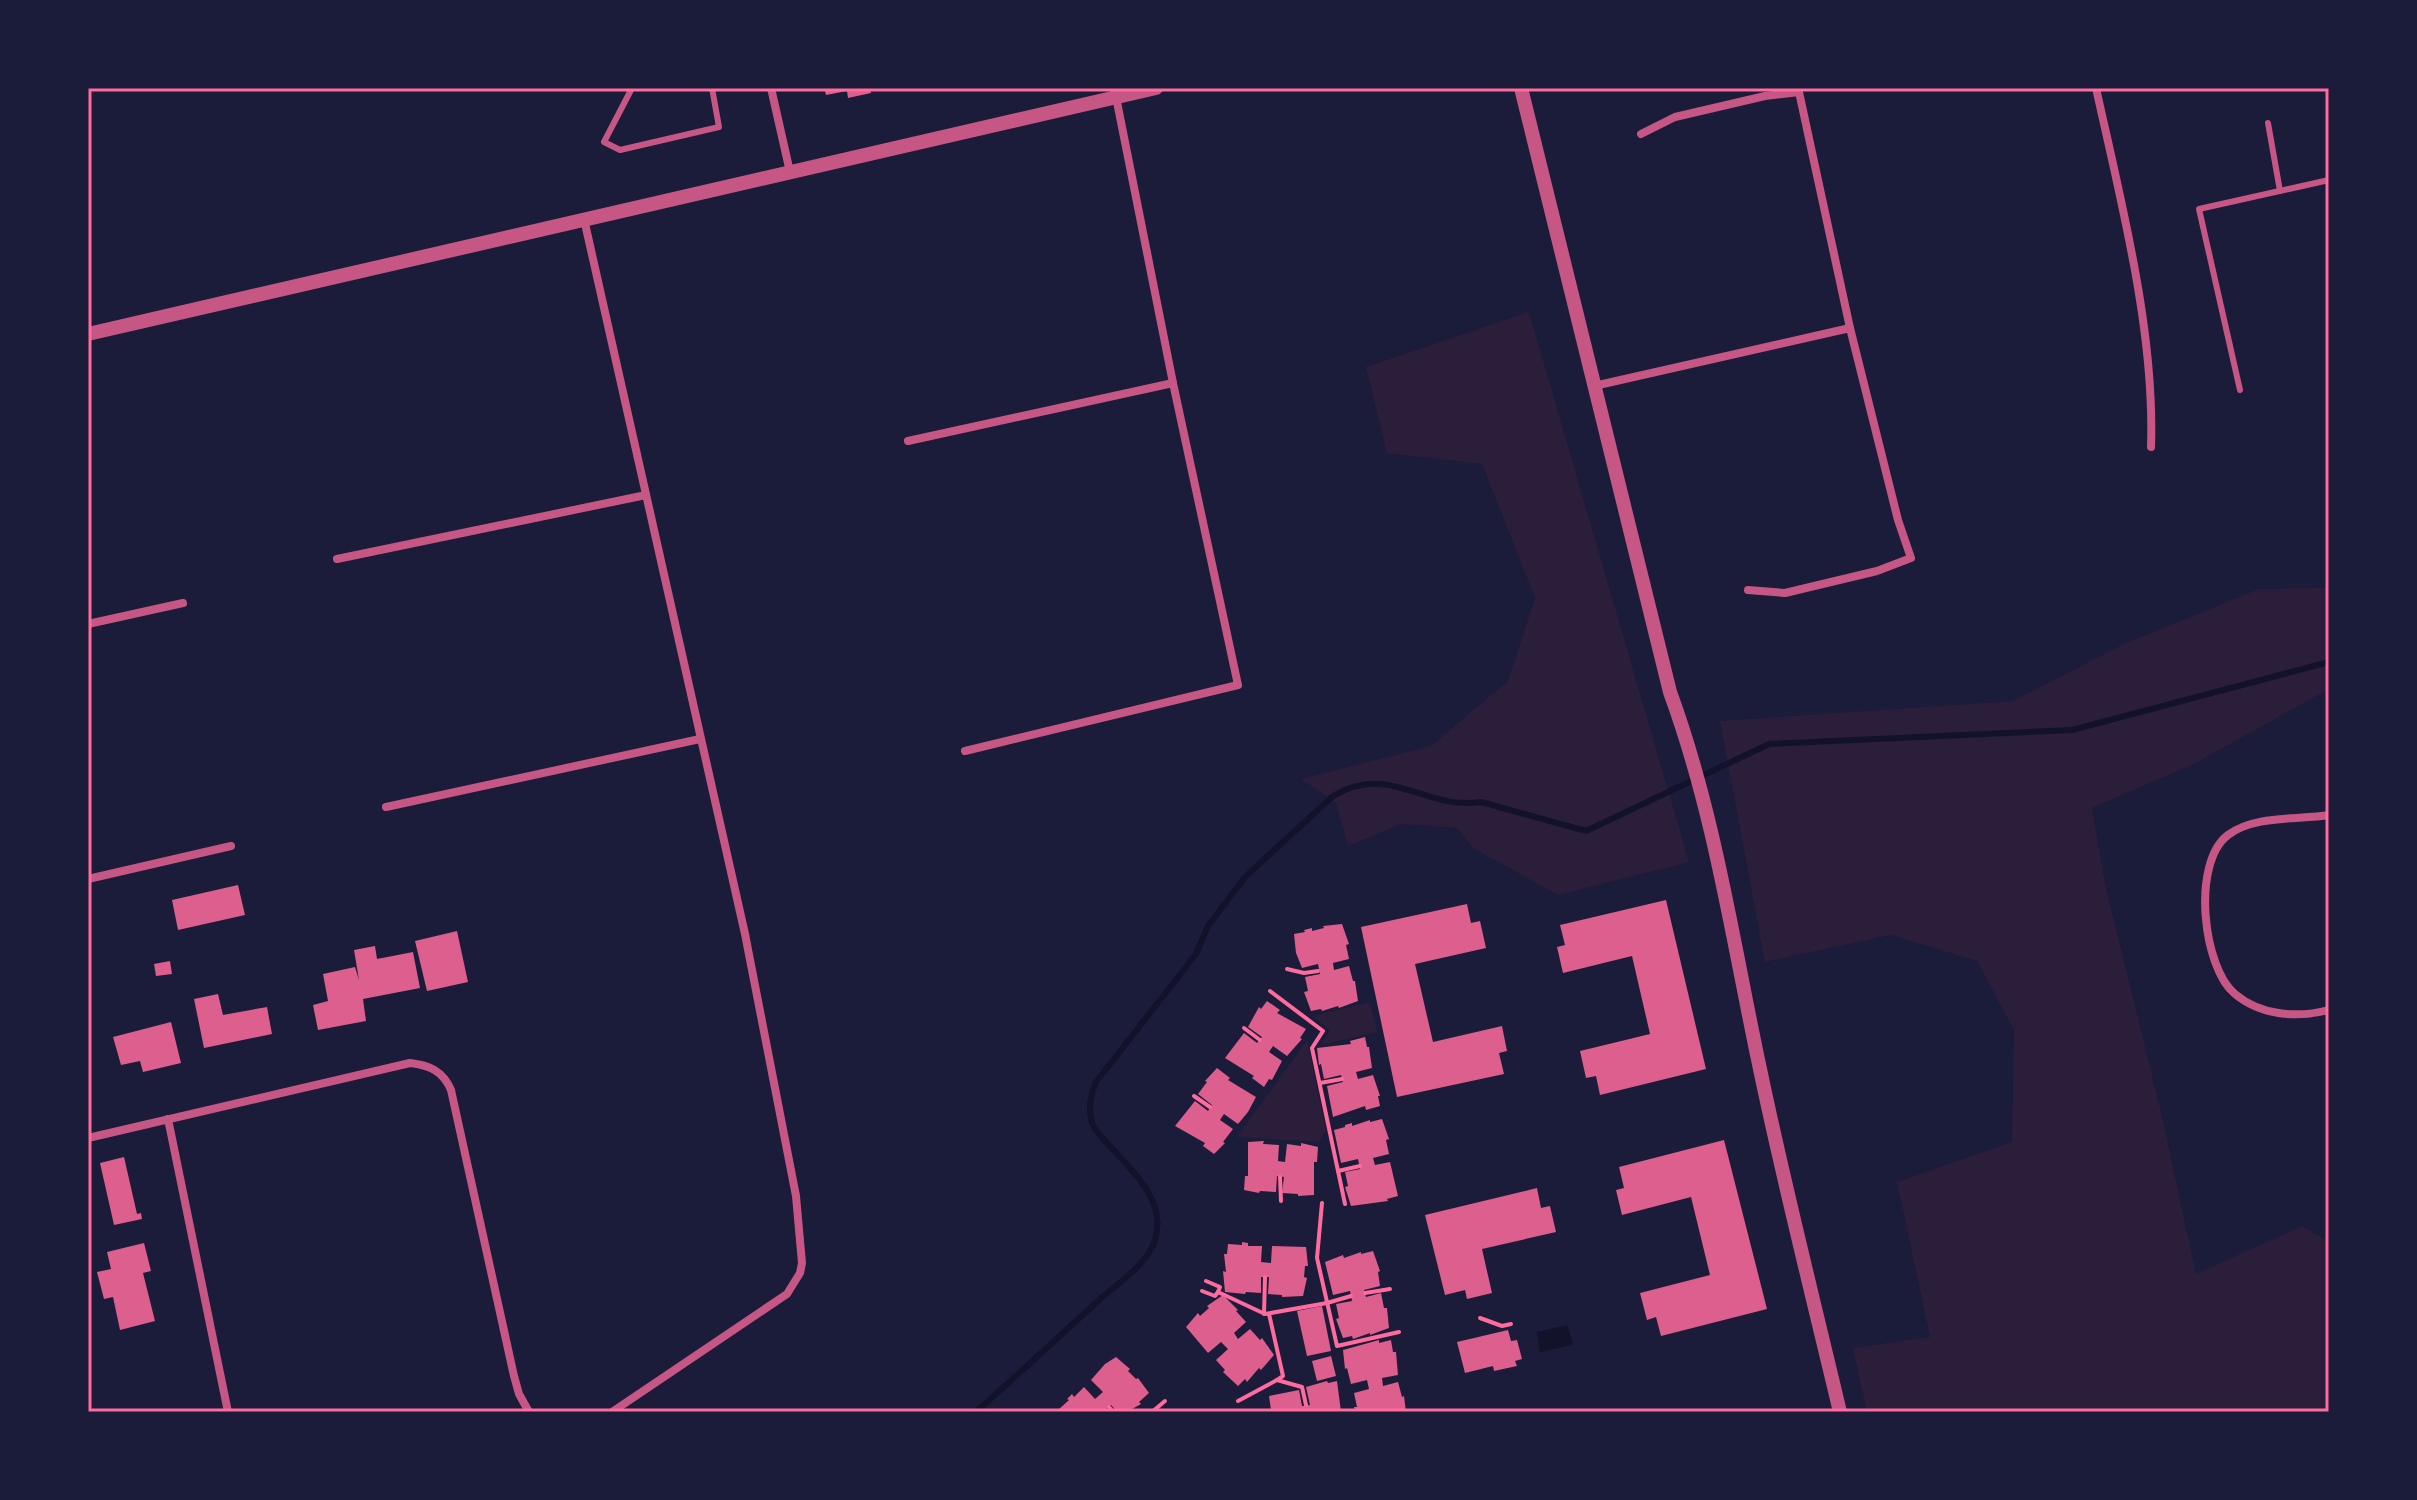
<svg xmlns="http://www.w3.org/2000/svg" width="2417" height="1500" viewBox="0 0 2417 1500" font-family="'Source Sans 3',sans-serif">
	<rect width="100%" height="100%" fill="#1b1b3a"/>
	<g fill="#2a1e3b">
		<polygon points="1529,312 1689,862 1558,895 1473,848 1457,828 1401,824 1348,846 1336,803 1301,779 1431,746 1508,681 1535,598 1482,464 1387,453 1366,367"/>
		<polygon points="2329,588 2329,689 2194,764 2092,808 2105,884 2162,1116 2196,1274 2302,1226 2329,1242 2329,1412 1867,1412 1853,1348 1930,1337 1897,1182 2012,1142 2014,1030 1977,961 1891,935 1765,962 1720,721 2013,701 2126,643 2259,589"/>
		<polygon points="1370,1002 1377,1032 1320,1045 1330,1031 1313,1016"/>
		<polygon points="1307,1040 1326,1130 1319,1142 1237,1137"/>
	</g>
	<polygon fill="#12122b" points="1567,1325 1573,1343 1572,1345 1540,1352 1537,1332"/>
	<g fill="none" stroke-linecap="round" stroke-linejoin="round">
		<path stroke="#12122b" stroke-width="6" d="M976,1412C1017,1375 1058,1338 1099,1300C1116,1285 1146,1265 1154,1243C1169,1201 1132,1171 1107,1143C1101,1136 1092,1128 1091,1118C1088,1105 1091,1094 1096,1082L1196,954L1208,926L1245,877L1333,796C1391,762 1425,811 1481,802L1586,831L1769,744L2072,730L2329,662"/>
	</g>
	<g fill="#dd5f8e">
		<polygon points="824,88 870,88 871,93 848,98 847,91 826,95"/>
		<polygon points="238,885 245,915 178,930 172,900"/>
		<polygon points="1666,900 1706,1069 1600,1095 1596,1076 1586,1078 1580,1051 1650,1034 1632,956 1563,973 1557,947 1565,945 1560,925"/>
		<polygon points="1467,904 1471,923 1480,921 1486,948 1415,964 1433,1042 1502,1026 1507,1051 1499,1053 1504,1074 1397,1097 1361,927"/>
		<polygon points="1342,924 1349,944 1346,945 1349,959 1333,963 1334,970 1349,966 1353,981 1355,981 1358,1001 1339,1008 1338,1006 1322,1011 1321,1009 1311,1011 1304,992 1308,991 1305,977 1320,974 1318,964 1302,968 1296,953 1294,934 1305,932 1304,930 1312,928 1312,931 1324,928 1323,926"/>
		<polygon points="457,931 468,982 427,991 415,941"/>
		<polygon points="375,946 377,959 413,952 420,988 363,999 366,1021 318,1030 313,1005 328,1001 323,974 355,967 359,980 354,950"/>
		<polygon points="170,961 172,974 156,976 154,964"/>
		<polygon points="218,994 223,1015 267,1007 272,1034 204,1048 194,999"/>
		<polygon points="1267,1001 1280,1010 1277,1013 1306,1029 1300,1038 1302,1039 1287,1056 1273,1046 1269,1052 1282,1061 1272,1080 1269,1079 1264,1087 1252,1078 1254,1076 1225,1058 1244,1033 1257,1043 1262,1037 1248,1027 1259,1007 1261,1009"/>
		<polygon points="171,1022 181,1063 143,1072 140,1061 121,1065 113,1037"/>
		<polygon points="1365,1037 1367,1047 1369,1047 1372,1068 1356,1072 1358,1079 1373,1075 1380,1096 1378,1096 1380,1106 1366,1110 1365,1106 1333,1117 1327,1086 1343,1082 1341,1075 1324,1079 1321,1064 1319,1065 1317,1048 1351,1044 1350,1041"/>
		<polygon points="1217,1068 1230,1078 1228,1080 1256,1097 1248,1112 1238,1124 1224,1114 1220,1120 1233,1129 1223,1142 1225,1143 1214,1154 1203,1146 1205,1143 1175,1126 1195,1101 1208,1111 1212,1105 1198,1094 1207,1082 1205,1081"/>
		<polygon points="1382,1119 1389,1139 1386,1140 1389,1154 1373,1158 1375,1165 1390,1162 1398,1196 1387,1199 1388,1201 1351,1206 1345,1187 1348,1186 1345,1172 1360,1169 1358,1159 1341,1163 1334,1130 1345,1127 1345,1125 1352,1123 1352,1126 1370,1120 1370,1122"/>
		<polygon points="1724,1140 1767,1309 1661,1336 1656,1317 1647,1320 1640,1293 1710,1275 1691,1197 1622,1215 1616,1190 1624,1188 1619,1167"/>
		<polygon points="1264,1141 1263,1144 1279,1145 1278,1161 1285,1162 1287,1144 1301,1146 1301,1143 1318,1147 1317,1162 1314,1162 1314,1195 1298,1196 1298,1194 1282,1193 1284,1177 1277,1176 1276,1192 1260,1191 1259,1193 1244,1190 1245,1176 1248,1176 1248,1142"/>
		<polygon points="124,1157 137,1214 141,1213 142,1219 114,1225 100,1163"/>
		<polygon points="1537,1188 1541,1208 1550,1206 1556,1232 1482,1249 1492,1293 1467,1299 1465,1290 1445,1295 1425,1215"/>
		<polygon points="1242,1242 1248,1243 1248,1246 1262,1246 1261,1262 1271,1263 1272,1246 1306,1247 1308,1266 1305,1266 1304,1277 1307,1278 1303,1296 1282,1297 1282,1295 1268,1294 1269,1277 1261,1277 1261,1293 1246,1292 1245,1294 1225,1292 1223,1271 1226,1272 1224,1254 1227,1254 1228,1244 1242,1245"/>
		<polygon points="144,1243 151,1271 143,1273 155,1321 120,1330 113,1297 104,1299 97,1272 111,1269 107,1252"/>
		<polygon points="1373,1251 1380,1271 1378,1272 1380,1286 1364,1290 1366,1297 1381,1293 1384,1308 1387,1308 1389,1328 1370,1335 1370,1333 1353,1339 1352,1336 1343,1338 1336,1319 1339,1318 1336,1304 1352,1301 1350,1291 1333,1295 1325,1262 1343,1255 1344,1258 1361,1252 1361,1254"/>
		<polygon points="1223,1295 1238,1310 1236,1311 1246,1322 1234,1333 1238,1339 1250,1329 1260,1340 1262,1338 1274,1355 1261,1370 1259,1368 1247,1382 1245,1379 1238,1386 1223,1372 1225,1370 1216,1360 1228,1349 1221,1342 1208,1353 1186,1327 1198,1313 1200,1316 1209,1308 1207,1306"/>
		<polygon points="1322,1306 1331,1351 1307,1356 1297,1311"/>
		<polygon points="1508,1330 1511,1341 1517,1340 1522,1359 1515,1361 1517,1366 1494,1371 1493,1366 1465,1373 1457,1342"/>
		<polygon points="1379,1340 1379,1343 1391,1340 1393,1352 1396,1352 1398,1375 1382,1378 1383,1386 1398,1382 1402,1397 1404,1396 1406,1412 1355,1412 1354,1407 1357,1407 1354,1393 1369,1389 1367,1380 1351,1384 1347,1368 1345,1369 1343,1350"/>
		<polygon points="1331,1356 1336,1376 1317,1381 1312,1361"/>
		<polygon points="1116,1357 1130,1369 1128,1371 1136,1379 1138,1378 1149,1393 1139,1402 1141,1404 1127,1412 1117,1412 1111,1405 1105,1410 1108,1412 1060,1412 1058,1410 1069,1400 1067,1399 1072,1394 1074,1397 1084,1387 1095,1399 1103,1392 1091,1380 1105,1364"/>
		<polygon points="1327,1381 1328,1383 1337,1381 1341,1412 1271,1410 1269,1396 1299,1390 1302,1406 1310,1405 1306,1387"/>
	</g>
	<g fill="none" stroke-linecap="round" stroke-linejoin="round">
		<g stroke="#ff6b9d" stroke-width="4">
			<polyline points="1287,969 1304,973 1318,971"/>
			<polyline points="1270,991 1323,1031 1312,1048 1345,1204"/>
			<polyline points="1244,1028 1260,1040"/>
			<polyline points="1320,1083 1342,1079"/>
			<polyline points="1194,1096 1210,1107"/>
			<polyline points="1338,1171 1360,1166"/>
			<polyline points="1280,1177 1281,1201"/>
			<polyline points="1322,1203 1317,1258 1337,1346 1399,1332"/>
			<polyline points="1206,1281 1220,1287 1218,1292 1265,1314 1327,1303 1351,1296"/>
			<polyline points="1202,1291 1215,1296 1218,1292"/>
			<polyline points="1365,1293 1390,1289"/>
			<polyline points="1264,1314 1265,1277"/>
			<polyline points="1269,1314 1283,1376 1277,1380"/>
			<polyline points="1480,1318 1502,1326 1511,1324"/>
			<polyline points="1238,1401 1277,1380 1302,1387 1306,1405"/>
			<polyline points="1109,1407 1113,1412"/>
			<polyline points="1152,1412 1165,1401"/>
		</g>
		<g stroke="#c65784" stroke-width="6">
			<polyline points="632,88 604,142 620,150 719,127 712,88"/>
			<polyline points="2268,123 2280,191"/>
			<polyline points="2240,390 2199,209 2329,180"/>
		</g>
		<g stroke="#c65784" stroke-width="8">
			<polyline points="771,88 790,172"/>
			<path d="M2096,88C2121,202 2155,331 2151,447"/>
			<polyline points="1641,134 1675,117 1765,96 1799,92 1850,328 1898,520 1911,558 1877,571 1785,593 1748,590"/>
			<polyline points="584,219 745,934 796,1196 802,1263 800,1273 787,1294 612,1412"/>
			<polyline points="1594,386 1850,328"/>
			<polyline points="908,441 1173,383"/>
			<polyline points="337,559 646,495"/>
			<polyline points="88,624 183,603"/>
			<polyline points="965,751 1238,685 1173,383 1116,97"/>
			<polyline points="386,807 700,739"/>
			<path d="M2329,815C2298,820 2254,815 2228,835C2191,863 2203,968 2235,994C2261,1016 2298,1018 2329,1010"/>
			<polyline points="88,879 231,846"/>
			<polyline points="168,1119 228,1412"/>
			<path d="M88,1138L410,1063C429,1065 443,1071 451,1090L514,1376L519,1394L529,1412"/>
		</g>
		<g stroke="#c65784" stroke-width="14">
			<path d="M1521,88L1670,692C1715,815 1733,943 1760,1069C1784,1184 1813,1298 1840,1412"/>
			<polyline points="88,334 1156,88"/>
		</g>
	</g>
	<rect width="2417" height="1500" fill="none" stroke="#1b1b3a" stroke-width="180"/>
	<rect x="90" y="90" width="2237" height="1320" fill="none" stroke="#ff6b9d" stroke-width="3"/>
</svg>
